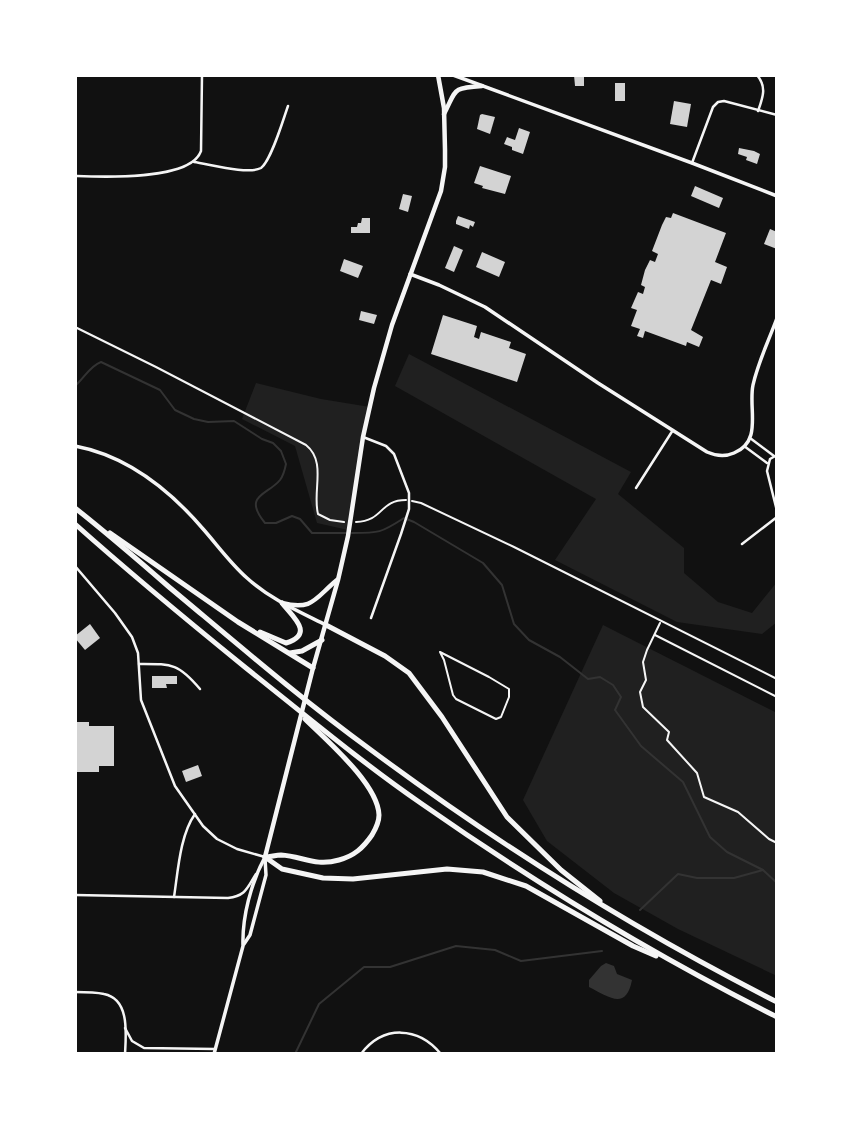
<svg xmlns="http://www.w3.org/2000/svg" width="852" height="1129" viewBox="0 0 852 1129" font-family="'Exo 2',sans-serif">
	<rect width="100%" height="100%" fill="#111"/>
	<g fill="#202020">
		<polygon points="409,354 631,472 618,494 684,548 684,573 718,602 752,613 777,582 777,622 762,634 677,622 555,560 596,499 395,386"/>
		<polygon points="256,383 321,399 370,407 348,530 317,523 295,446 242,419"/>
		<polygon points="603,625 777,713 777,976 678,929 614,893 547,841 523,800"/>
	</g>
	<path fill="#333" d="M606,963L614,966L617,974L632,980C626,1011 609,997 589,987V980L601,966Z"/>
	<g fill="none" stroke-linecap="round" stroke-linejoin="round">
		<g stroke="#333" stroke-width="2">
			<path d="M75,386C84,378 90,366 101,362L160,390L175,410L194,419L208,422L234,421L262,439L273,443L281,451L286,464C285,469 283,476 280,480C268,495 242,495 265,523H276L292,516L300,519L312,533H346"/>
			<path d="M352,533C379,533 381,533 404,518L414,522L483,563L502,585L514,624L529,640L560,657L588,679L600,677L613,685L621,697L615,710L641,746L683,782L710,837L727,852L763,870L777,883"/>
			<polyline points="640,910 678,874 697,878 734,878 763,870"/>
			<polyline points="295,1054 319,1004 364,967 390,967 456,946 495,950 521,961 602,951"/>
		</g>
	</g>
	<g fill="#d3d3d3">
		<polygon points="574,75 584,77 584,86 575,86"/>
		<rect x="615" y="83" width="10" height="18"/>
		<polygon points="674,101 691,104 687,127 670,124"/>
		<polygon points="482,114 495,117 490,134 477,129 480,115"/>
		<polygon points="519,128 530,132 523,154 512,150 512,147 504,144 507,137 515,140"/>
		<polygon points="739,148 754,151 760,154 757,164 746,160 747,157 738,154"/>
		<polygon points="480,166 511,176 505,194 482,188 483,186 474,183"/>
		<polygon points="695,186 723,198 719,208 691,196"/>
		<polygon points="403,194 412,196 408,212 399,209"/>
		<polygon points="673,213 726,233 715,262 727,267 721,284 711,280 691,330 703,337 699,347 687,342 686,346 645,331 643,338 637,336 640,329 631,326 637,310 631,308 638,292 643,294 645,287 641,285 645,270 650,260 655,262 658,254 652,251 662,225 666,217 671,218"/>
		<polygon points="458,216 475,222 473,227 470,225 469,229 456,224 456,221"/>
		<polygon points="362,218 370,218 370,233 351,233 351,227 357,227 358,223 361,223"/>
		<polygon points="770,229 777,232 777,249 764,244"/>
		<polygon points="454,246 463,250 454,272 445,268"/>
		<polygon points="482,252 505,262 499,277 476,267"/>
		<polygon points="344,259 363,266 358,278 340,271"/>
		<polygon points="361,311 377,315 374,324 359,320"/>
		<polygon points="443,315 477,326 474,337 479,339 481,332 511,342 509,348 526,354 517,382 431,354"/>
		<polygon points="90,624 100,638 85,650 75,638 75,636"/>
		<polygon points="152,676 177,676 177,684 166,684 167,688 152,688"/>
		<polygon points="75,722 89,722 89,726 114,726 114,766 99,766 99,772 75,772"/>
		<polygon points="198,765 202,776 186,782 182,771"/>
	</g>
	<g fill="none" stroke-linecap="round" stroke-linejoin="round">
		<g stroke="#f5f5f5" stroke-width="2">
			<path d="M75,327L156,367L306,445C327,462 312,491 318,514L330,520L344,522"/>
			<polyline points="412,501 421,503 514,547 777,679"/>
			<path d="M356,522C384,521 379,500 406,500"/>
			<polyline points="660,623 647,650 643,662 646,680 640,692 643,707 669,732 667,740 697,773 704,797 738,812 769,839 777,843"/>
			<polyline points="655,635 777,697"/>
		</g>
		<polygon stroke="#f5f5f5" stroke-width="2" points="440,652 489,677 509,689 509,697 501,717 496,719 456,699 453,695 444,660"/>
		<g stroke="#f5f5f5" stroke-width="2.5">
			<path d="M757,75C767,87 763,97 758,111"/>
			<path d="M194,162C209,164 248,175 261,168C271,161 283,120 288,106"/>
			<polyline points="692,163 713,107 718,102 724,101 777,115"/>
			<path d="M75,176C102,177 191,181 201,151L202,75"/>
			<polyline points="363,437 386,446 394,454 409,493 409,509 401,534 371,618"/>
			<polyline points="750,438 774,456"/>
			<polyline points="744,446 767,463"/>
			<polyline points="777,455 770,459 767,471 777,511"/>
			<polyline points="636,488 673,430"/>
			<polyline points="742,544 777,517"/>
			<polyline points="75,566 115,613 132,637 138,653 141,700 175,786 203,826 217,839 237,849 265,857"/>
			<path d="M139,664C172,664 178,663 200,689"/>
			<path d="M75,895L228,898C246,896 247,888 256,874"/>
			<path d="M174,897C178,871 180,835 195,814"/>
			<path d="M75,992C85,992 95,992 104,994C130,999 126,1034 125,1054"/>
			<polyline points="125,1028 132,1041 144,1048 215,1049"/>
			<path d="M361,1054C383,1025 418,1026 441,1054"/>
		</g>
		<path stroke="#f5f5f5" stroke-width="3.5" d="M410,274L439,285L485,307L598,383L707,452C716,456 725,457 734,453C763,441 748,409 753,385C758,362 769,340 777,318"/>
		<g stroke="#f5f5f5" stroke-width="3.5">
			<polyline points="453,75 692,163 777,196"/>
			<path d="M75,446C128,456 170,490 204,530C218,546 231,564 247,578C270,599 298,611 326,625"/>
			<polyline points="244,944 250,935 266,875 265,858"/>
			<path d="M214,1054L243,946C242,917 251,883 265,857"/>
		</g>
		<g stroke="#f5f5f5" stroke-width="4.5">
			<path d="M444,114C457,89 451,88 482,86"/>
			<path d="M282,603C313,611 315,598 337,580"/>
			<polyline points="265,857 313,668 338,580 348,536 363,437 374,388 392,325 441,191 445,167 445,150 444,108 438,75"/>
		</g>
		<g stroke="#f5f5f5" stroke-width="5">
			<path d="M75,508C107,533 138,560 169,587C235,642 301,699 371,750C499,845 635,930 777,1002"/>
			<path d="M75,524C131,574 188,621 246,668C304,714 361,762 422,804C535,883 654,955 777,1017"/>
			<polyline points="110,533 238,622 313,668"/>
			<polyline points="326,625 385,656 409,673 442,717 507,817 561,870 600,901"/>
			<path d="M260,632L286,643C315,634 293,617 282,603"/>
			<polyline points="290,653 302,651 322,640"/>
			<polyline points="265,857 282,869 323,878 353,879 447,869 483,872 526,886 633,946 656,956"/>
			<path d="M265,857C270,857 276,855 281,855C302,856 315,867 339,860C354,856 363,848 372,835C375,830 379,822 379,815C378,784 326,740 305,719"/>
		</g>
	</g>
	<rect width="852" height="1129" fill="none" stroke="#ffffff" stroke-width="154"/>
</svg>
